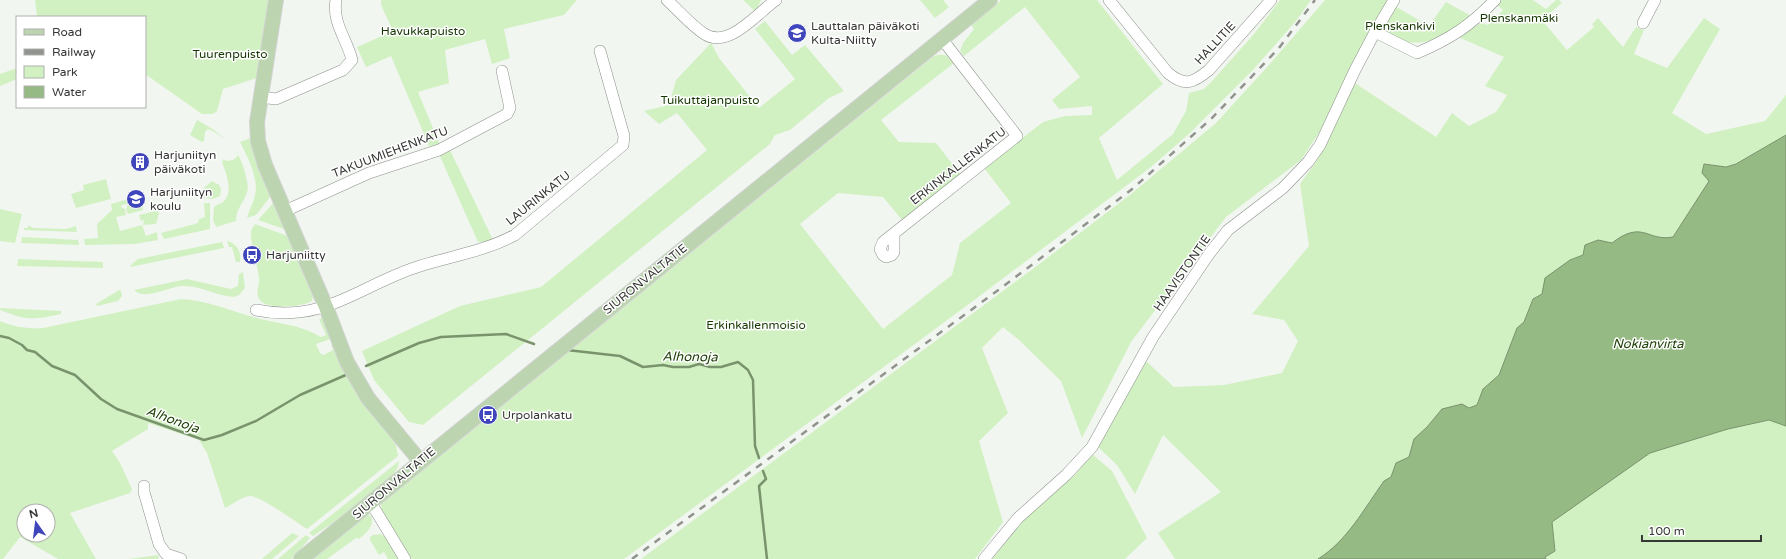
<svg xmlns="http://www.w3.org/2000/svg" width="1786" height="559" viewBox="0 0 1786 559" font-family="'Varela Round',sans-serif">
	<rect width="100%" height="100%" fill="#f2f6f0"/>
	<g fill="#d2f1c3" fill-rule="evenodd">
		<polygon points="35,0 268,0 257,78 223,89 217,111 213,114 202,114 145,74 145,17 37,17"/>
		<polygon points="381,0 577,0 564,15 504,29 510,58 492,64 485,39 445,50 449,83 418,92 440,145 429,146 391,56 366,67 357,47 393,31 381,5"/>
		<polygon points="743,0 761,0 756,12"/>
		<polygon points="920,0 943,0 949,7 935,18"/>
		<path d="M1001,0H1097L1163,84L1099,138L1117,180L1173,134L1186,111L1189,93L1204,89L1213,80L1254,34L1280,0H1311L1296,21L1253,70L1190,133L1151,167L973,301L624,559H409L382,514L381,504L934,56C945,53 947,55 954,63L881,120L899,142L936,143L961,175L902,220L883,197L838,193L800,224L883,329L952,275L960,243L1011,203L984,168L1043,122L1065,116L1092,115V106L1059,109L1052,100L1080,77L1025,7L964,56L960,51L963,43L974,29L971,25Z"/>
		<polygon points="1325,0 1389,0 1328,119 1301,160 1226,217 1131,342 1082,438 1061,381 1019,340 1003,327 982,348 1008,413 979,441 1003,522 975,559 641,559 1034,268 1131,194 1216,123 1268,66"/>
		<path d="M1500,0H1533L1546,9L1556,0H1559L1562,3L1542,20L1567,50L1594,27L1592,24L1598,18L1623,47L1636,27L1644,30L1634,54L1667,68L1704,18L1720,29L1672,113L1706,134L1765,121L1786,95V135L1736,164L1726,167L1704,164L1709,180L1673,237C1647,242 1642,219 1612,243L1598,240L1585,245L1583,255L1570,260L1542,294L1533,299L1524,322L1517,328L1499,375L1483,389L1477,405L1469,408L1442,409L1427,427L1414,439L1409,457L1396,463L1391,477L1384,481C1364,509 1347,541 1318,559H1175L1158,533L1221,492L1163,435L1135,494L1117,465L1097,446L1146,361L1174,387L1224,385L1282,373L1298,341L1284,320L1252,314L1309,246L1300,184L1316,162L1355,83L1436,137L1452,113L1469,126L1496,112L1507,95L1485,86L1504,57L1458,37L1481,23L1488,25L1503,10L1496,4Z"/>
		<path d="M1446,2L1473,17C1453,30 1429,48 1404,41C1397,39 1391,35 1385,31L1383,25L1395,6L1429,26Z"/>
		<polygon points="765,21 792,55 805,45 844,91 829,98 790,130 775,135 770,144 423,425 409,422 374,380 362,351 460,306 541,287 707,150 677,113 659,124 644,111 669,105 676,80 711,43 719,58 759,108 795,79 755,29"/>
		<polygon points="17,68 17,79 0,86 0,74"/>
		<path d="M197,120C221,133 241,148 246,177C247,182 249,187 247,192C243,205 237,206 236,221L216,227L213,220L214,207C217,204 222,204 225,200C233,190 226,173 222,162L224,159L226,161L233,160L238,156C231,142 221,135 208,129L205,132L204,141L202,142L190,135Z"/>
		<path d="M251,138L254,152L271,196L256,215L247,218C249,210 254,202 255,195C259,178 247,156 240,142Z"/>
		<polygon points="449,148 494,242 478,242 439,154"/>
		<polygon points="106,179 111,199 76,208 71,194 84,190 83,185"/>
		<polygon points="212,181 219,185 221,189 220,196 213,199 203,198 203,197 209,193 206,190 201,195 199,192"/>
		<polygon points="171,189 172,195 168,196 158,192"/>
		<polygon points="128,199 135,199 137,201 131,204 132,209 137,207 139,204 142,204 143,210 128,214 126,209 128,205 126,204 122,205 121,207 125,209 126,215 116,217 120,231 142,225 146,236 157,232 158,240 135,244 85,245 84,239 98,238 97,224 112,210 111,204"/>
		<polygon points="274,202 285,228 284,229 258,220"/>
		<polygon points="204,203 210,203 210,229 164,239 161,233 198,223 199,219 205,217"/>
		<polygon points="0,209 22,214 15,243 0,241"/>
		<polygon points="158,210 159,214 156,224 143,225 144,220 141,221 139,215"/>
		<path d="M255,224L288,236L313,297L312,301C303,307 265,310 259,299C255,291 260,286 259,278C258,266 250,243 251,232C251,229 254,226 255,224Z"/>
		<polygon points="28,225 33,228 66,229 76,226 77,232 24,230 24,228 28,228"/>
		<polygon points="22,237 78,240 79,245 21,243"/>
		<path d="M227,241C237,243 242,253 240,262H236L232,247H229Z"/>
		<polygon points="222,242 224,248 130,267 132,264 138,259"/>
		<polygon points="18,259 103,262 103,268 17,266"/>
		<path d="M243,272L245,288L239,295L234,297C216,296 200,285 182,286C168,287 145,301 134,290L187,279L231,289L238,286L239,274Z"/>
		<polygon points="119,290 121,291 122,296 118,301 97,306 96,304"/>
		<path d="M181,299C205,300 229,310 253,317C276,324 300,324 321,337L326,335L319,319L323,318L331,339L316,344L320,353L323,355L333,350L331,345L334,344L361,399L391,438L396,445L398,456L307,529C297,523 261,496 250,496C240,497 234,504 225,508L207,453L199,440L148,423V429L112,451L120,463L132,489L130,493L70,513L96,559H58L20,537L3,559H0V321C14,327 28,329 43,328ZM24,511H48V535H24Z"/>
		<path d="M0,308L61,311V314C32,320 28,321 0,310Z"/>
		<polygon points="1769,420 1786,426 1786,559 1546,559 1545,557 1555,551 1552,522 1650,453 1728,429"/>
		<polygon points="1092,454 1112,471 1147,538 1125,559 992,559 1029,514 1075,475"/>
		<polygon points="399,461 398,467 391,478 345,515 313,536 309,533"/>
		<path d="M365,514L371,516C375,526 366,533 359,539L356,538L327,559H307Z"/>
		<polygon points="292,533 299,536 272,559 262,559"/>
		<polygon points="381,534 388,540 399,559 388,559 384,552 379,555 370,540 370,537 373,535"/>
		<polygon points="306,535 310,538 294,557 292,559 278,559"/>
		<polygon points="159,555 158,559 128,559"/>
	</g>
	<path fill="#96ba84" stroke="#79936c" d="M1786,135V426L1769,420L1728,429L1650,453L1552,522L1555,551L1545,557L1546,559H1318C1347,541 1364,509 1384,481L1391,477L1396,463L1409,457L1414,439L1427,427L1442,409L1462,404L1469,408L1477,405L1483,389L1499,375L1517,328L1524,322L1533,299L1542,294L1545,278L1570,260L1583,255L1585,245L1598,240L1612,243C1643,219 1647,242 1673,237L1709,181L1702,173L1704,164L1726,167L1736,164Z"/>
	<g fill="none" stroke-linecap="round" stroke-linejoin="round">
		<g stroke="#79936c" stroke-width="2.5">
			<polyline points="0,336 9,338 22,345 27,350 35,352 52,366 75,375 101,399 117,409 204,440 222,435 256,421 300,395 348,374"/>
			<polyline points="567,350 620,356 643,367 663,365 673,367 689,367 699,364 710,367 721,367 738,362 748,370 753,380 755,446 759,458"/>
			<polyline points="366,366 419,343 441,337 506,334 534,344"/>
			<polyline points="763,471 766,479 759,486 767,559"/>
		</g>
		<defs>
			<g id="minor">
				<path d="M667,0C679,11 690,24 703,33C728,51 757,13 776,0"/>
				<path d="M1109,0L1168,73C1185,87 1193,83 1209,70L1271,0"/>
				<polyline points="1643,23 1655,0"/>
				<path d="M1375,32L1417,53C1450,39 1470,26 1495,0"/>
				<path d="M260,97L276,99L343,70L352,60C347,39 332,23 336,0"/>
				<polyline points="285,211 369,173 439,150 507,114 510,108 502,71"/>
				<polyline points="894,234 894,252 892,255 886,257 883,255 880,249 883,242 1017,136 942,39"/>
				<path d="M256,310C326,324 359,285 420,266C452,256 485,251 515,235L623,145L624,136L600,51"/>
				<polyline points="144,486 144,492 159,544 166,554 181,559"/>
				<polyline points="371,503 405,559"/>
				<polyline points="984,559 1018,518 1066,475 1092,447 1153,337 1209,254 1228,230 1283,188 1308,162 1320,145 1355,70 1375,32 1394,0"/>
			</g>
			<g id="major">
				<polyline points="276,0 257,122 258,141 265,165 326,307 347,362 368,398 420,461"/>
				<polyline points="301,559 990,0"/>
			</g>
		</defs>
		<use href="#minor" stroke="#8c908a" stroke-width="12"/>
		<use href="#major" stroke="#d3d3d3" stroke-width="16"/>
		<use href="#minor" stroke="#fff" stroke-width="11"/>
		<use href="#major" stroke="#bcd4b0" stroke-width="14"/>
		<polyline stroke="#90938e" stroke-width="2.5" stroke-dasharray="7 7" stroke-linecap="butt" points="632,559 1001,288 1131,190 1212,118 1279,48 1315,0"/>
	</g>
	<defs>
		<symbol id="school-disc" viewBox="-11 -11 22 22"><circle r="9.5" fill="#3f45ba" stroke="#fff"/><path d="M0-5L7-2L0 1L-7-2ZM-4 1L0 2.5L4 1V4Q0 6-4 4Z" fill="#fff"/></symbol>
		<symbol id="building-disc" viewBox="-11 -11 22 22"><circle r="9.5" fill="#3f45ba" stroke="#fff"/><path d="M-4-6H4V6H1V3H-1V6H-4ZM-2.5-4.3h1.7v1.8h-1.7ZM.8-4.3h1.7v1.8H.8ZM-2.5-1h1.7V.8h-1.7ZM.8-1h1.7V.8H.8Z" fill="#fff"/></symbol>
		<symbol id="bus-disc" viewBox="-11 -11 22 22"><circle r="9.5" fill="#3f45ba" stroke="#fff"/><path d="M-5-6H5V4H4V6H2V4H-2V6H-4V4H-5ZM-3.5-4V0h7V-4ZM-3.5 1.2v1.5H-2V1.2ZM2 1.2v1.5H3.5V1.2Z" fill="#fff"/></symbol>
	</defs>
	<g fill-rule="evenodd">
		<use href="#school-disc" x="786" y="22" width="22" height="22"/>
		<use href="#building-disc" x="129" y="151" width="22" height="22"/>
		<use href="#school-disc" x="125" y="188" width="22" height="22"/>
		<use href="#bus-disc" x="241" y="244" width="22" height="22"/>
		<use href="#bus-disc" x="477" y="404" width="22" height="22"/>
	</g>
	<g text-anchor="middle" stroke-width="3" stroke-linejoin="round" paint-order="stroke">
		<g font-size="12" fill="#153700" stroke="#fff">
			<text x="1519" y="22">Plenskanmäki</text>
			<text x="1400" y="30">Plenskankivi</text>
			<text x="423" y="35">Havukkapuisto</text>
			<text x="230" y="58">Tuurenpuisto</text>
			<text x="710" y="104">Tuikuttajanpuisto</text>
			<text x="756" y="329">Erkinkallenmoisio</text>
		</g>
		<g font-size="12" fill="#363835" stroke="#fff" text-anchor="start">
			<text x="811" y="30">Lauttalan päiväkoti<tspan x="811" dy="14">Kulta-Niitty</tspan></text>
			<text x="154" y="159">Harjuniityn<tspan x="154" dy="14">päiväkoti</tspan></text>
			<text x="150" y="196">Harjuniityn<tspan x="150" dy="14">koulu</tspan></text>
			<text x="266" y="259">Harjuniitty</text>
			<text x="502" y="419">Urpolankatu</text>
		</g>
		<g font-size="12" fill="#363835" stroke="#fff">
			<text transform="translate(1215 43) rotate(-47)" y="4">HALLITIE</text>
			<text transform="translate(390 152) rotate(-21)" y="4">TAKUUMIEHENKATU</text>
			<text transform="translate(958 166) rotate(-38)" y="4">ERKINKALLENKATU</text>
			<text transform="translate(538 198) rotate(-39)" y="4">LAURINKATU</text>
			<text transform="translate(1182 273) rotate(-55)" y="4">HAAVISTONTIE</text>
			<text transform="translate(645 279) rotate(-39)" y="4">SIURONVALTATIE</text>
			<text transform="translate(394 483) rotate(-40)" y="4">SIURONVALTATIE</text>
		</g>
		<g font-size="13" font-style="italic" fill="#1f4107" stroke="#fff">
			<text x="1648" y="348">Nokianvirta</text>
			<text transform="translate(690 356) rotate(1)" y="5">Alhonoja</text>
			<text transform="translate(173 419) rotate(20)" y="5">Alhonoja</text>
		</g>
	</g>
	<rect x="16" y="16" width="130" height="92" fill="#ffffff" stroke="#afafae"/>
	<rect x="24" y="29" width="20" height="6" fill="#bcd4b0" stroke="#afafae"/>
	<text x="52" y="36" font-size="12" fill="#363835">Road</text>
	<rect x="24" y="49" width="20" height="6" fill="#90938e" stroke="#afafae"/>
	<text x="52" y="56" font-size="12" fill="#363835">Railway</text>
	<rect x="24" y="66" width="20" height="12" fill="#d2f1c3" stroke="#afafae"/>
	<text x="52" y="76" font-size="12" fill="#363835">Park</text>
	<rect x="24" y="86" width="20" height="12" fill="#96ba84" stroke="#afafae"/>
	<text x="52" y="96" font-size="12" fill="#363835">Water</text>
	<g transform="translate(36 523) rotate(346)"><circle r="19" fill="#ffffff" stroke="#afafae"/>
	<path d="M0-3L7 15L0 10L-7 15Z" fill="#3f45ba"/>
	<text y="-6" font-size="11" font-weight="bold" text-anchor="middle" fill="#363835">N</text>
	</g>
	<path d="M1642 535v6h119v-6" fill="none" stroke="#363835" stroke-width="2"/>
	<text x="1648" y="535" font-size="12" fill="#363835" stroke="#ffffff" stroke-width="3" paint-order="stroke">100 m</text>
</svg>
